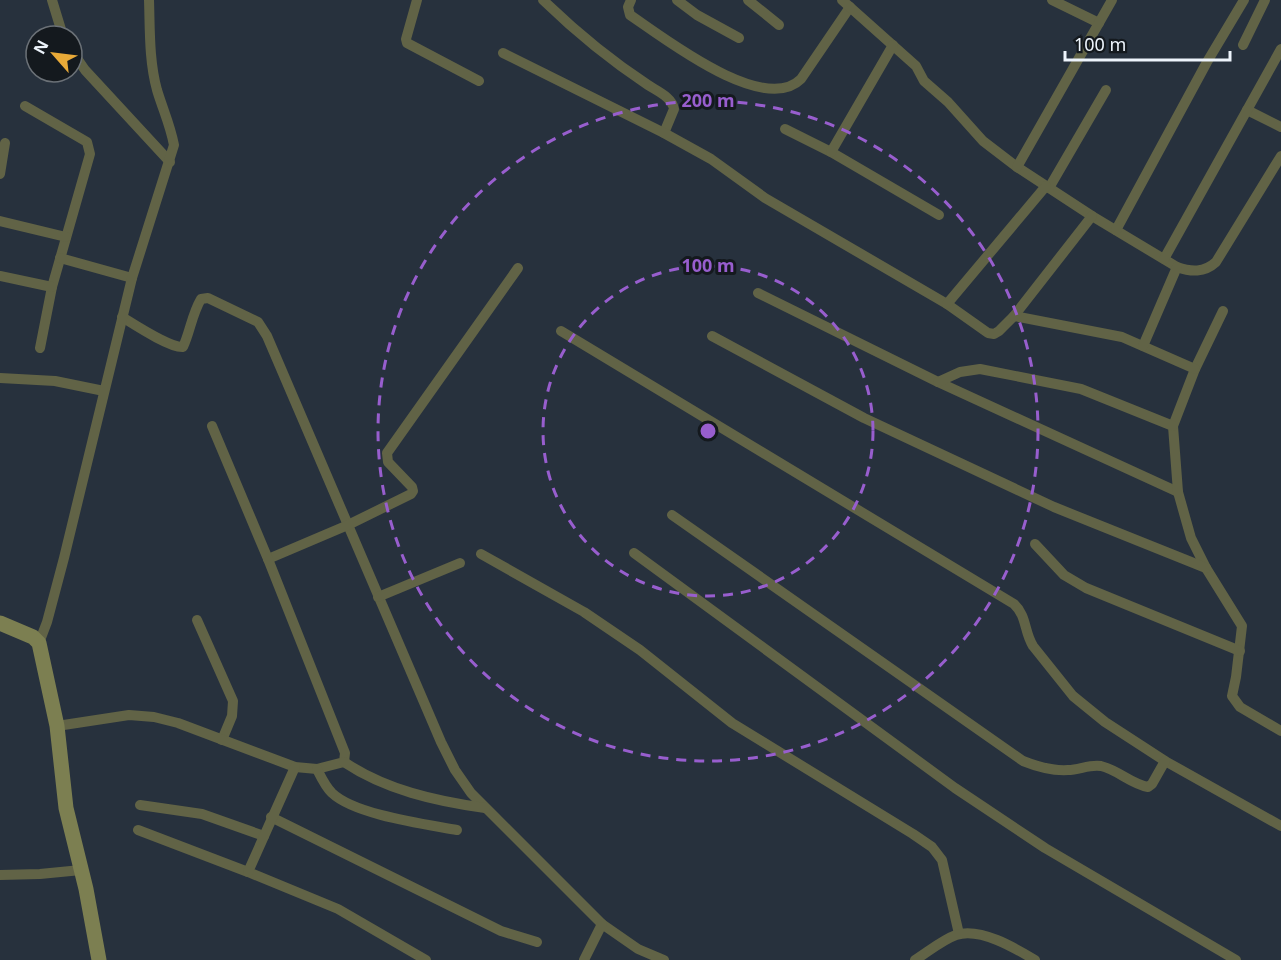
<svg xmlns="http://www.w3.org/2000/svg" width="1281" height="960" viewBox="0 0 1281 960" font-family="'Noto Sans',sans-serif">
	<rect width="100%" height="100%" fill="#27313d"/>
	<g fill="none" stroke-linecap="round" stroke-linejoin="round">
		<g stroke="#616346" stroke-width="10">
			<polyline points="52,0 63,36"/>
			<polyline points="417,0 406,39 407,43 479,81"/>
			<path d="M543,0C576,32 610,60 648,85C657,91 672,97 674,109L664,133"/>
			<path d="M631,0L628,7L630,15C664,38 764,116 801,79L850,7"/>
			<polyline points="677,0 697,15 739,38"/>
			<polyline points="748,0 779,25"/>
			<path d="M842,0L916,66L924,81L948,102L983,141L1017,167L1092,216L1177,267C1191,272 1204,273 1216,262L1281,156"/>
			<polyline points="1052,0 1099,23"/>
			<polyline points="1243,45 1265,0"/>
			<polyline points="72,51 85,70 170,162"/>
			<polyline points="503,53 664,133 711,159 765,198 947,304 988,333 994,334 999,331 1014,316 1092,216"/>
			<polyline points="25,106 87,142 90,154 52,287 40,348"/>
			<polyline points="1247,110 1281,127"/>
			<polyline points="785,129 831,152 939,215"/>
			<polyline points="831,152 893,45"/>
			<polyline points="1017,167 1112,0"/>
			<polyline points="0,174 5,143"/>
			<polyline points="1049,188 1106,90"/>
			<polyline points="0,221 66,237"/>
			<polyline points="1116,230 1207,62 1244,0"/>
			<polyline points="60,258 132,278"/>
			<polyline points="1164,259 1281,49"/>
			<polyline points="0,276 52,287"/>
			<polyline points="758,293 938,382 1178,492"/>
			<polyline points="947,304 1046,186"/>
			<polyline points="1223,311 1195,369 1173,426 1178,492 1191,538 1206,568 1242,626 1236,677 1232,696 1240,707 1281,731"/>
			<polyline points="1014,316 1122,337 1195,369"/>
			<path d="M122,317C135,325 170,348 183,347C190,332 192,314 201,299L208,298L258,322L267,336L441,742L455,770L471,793L602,924L638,949L664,960"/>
			<path d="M561,331L1014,604C1027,616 1024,632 1033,646L1073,696L1105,722L1165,761L1281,826"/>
			<polyline points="712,336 864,418 1054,507 1206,568"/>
			<polyline points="1143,346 1177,267"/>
			<polyline points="0,378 55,381 104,391"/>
			<polyline points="938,382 960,372 980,369 1081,389 1173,426"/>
			<path d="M672,515L1023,761C1038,767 1052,771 1068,770C1079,770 1090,764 1101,766C1118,770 1131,784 1148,787L1152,784L1165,761"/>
			<polyline points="1035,544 1064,575 1086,588 1240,651"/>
			<polyline points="634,553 955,788 1045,848 1236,960"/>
			<polyline points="481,554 584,612 640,650 732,723 913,834 932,847 942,860 959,934"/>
			<polyline points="268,559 348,525 411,494 413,491 412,487 388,462 387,453 518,268"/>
			<polyline points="378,597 460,563"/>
			<polyline points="197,620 233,701 232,716 222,740"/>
			<path d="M39,643L47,622L64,558L132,278L174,145C170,124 163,110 157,90C149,61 150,30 149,0"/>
			<polyline points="57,726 129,715 154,717 178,723 295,767 317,769 344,762 345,753 268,559 212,426"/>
			<path d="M344,762C386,790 435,801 485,808"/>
			<path d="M317,769C321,777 325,786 332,793C355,815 425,824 457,830"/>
			<polyline points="140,805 202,814 264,836"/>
			<polyline points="271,817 501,931 537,942"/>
			<polyline points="138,830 248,872 338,909 426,960"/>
			<polyline points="248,872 295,767"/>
			<polyline points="0,875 40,874 81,870"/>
			<polyline points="584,960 602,924"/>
			<path d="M915,960C928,952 942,940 956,935C980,927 1015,948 1035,960"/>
		</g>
		<polyline stroke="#7c7f51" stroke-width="15" points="0,623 33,637 39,643 57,726 66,808 86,889 99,960"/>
	</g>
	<g fill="none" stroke="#985ece" stroke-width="3" stroke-dasharray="10 8">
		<circle cx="708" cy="431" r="165"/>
		<circle cx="708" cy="431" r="330"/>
	</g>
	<circle cx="708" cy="431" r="9" fill="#985ece" stroke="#14191e" stroke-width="3"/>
	<g font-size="18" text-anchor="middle" font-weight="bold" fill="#985ece" stroke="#14191e" stroke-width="6" stroke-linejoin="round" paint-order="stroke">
		<text x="708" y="107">200 m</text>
		<text x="708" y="272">100 m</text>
	</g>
	<g transform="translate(54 54) rotate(298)"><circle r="28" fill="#14191e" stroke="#6b7177" stroke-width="1.5"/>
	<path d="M0-4.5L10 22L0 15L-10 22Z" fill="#e9aa38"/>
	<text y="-9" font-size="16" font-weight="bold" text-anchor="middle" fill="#edf4fc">N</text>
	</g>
	<path d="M1065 51v9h165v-9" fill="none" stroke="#edf4fc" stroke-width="3"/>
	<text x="1074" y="51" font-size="18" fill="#edf4fc" stroke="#14191e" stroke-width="4.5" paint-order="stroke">100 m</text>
</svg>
